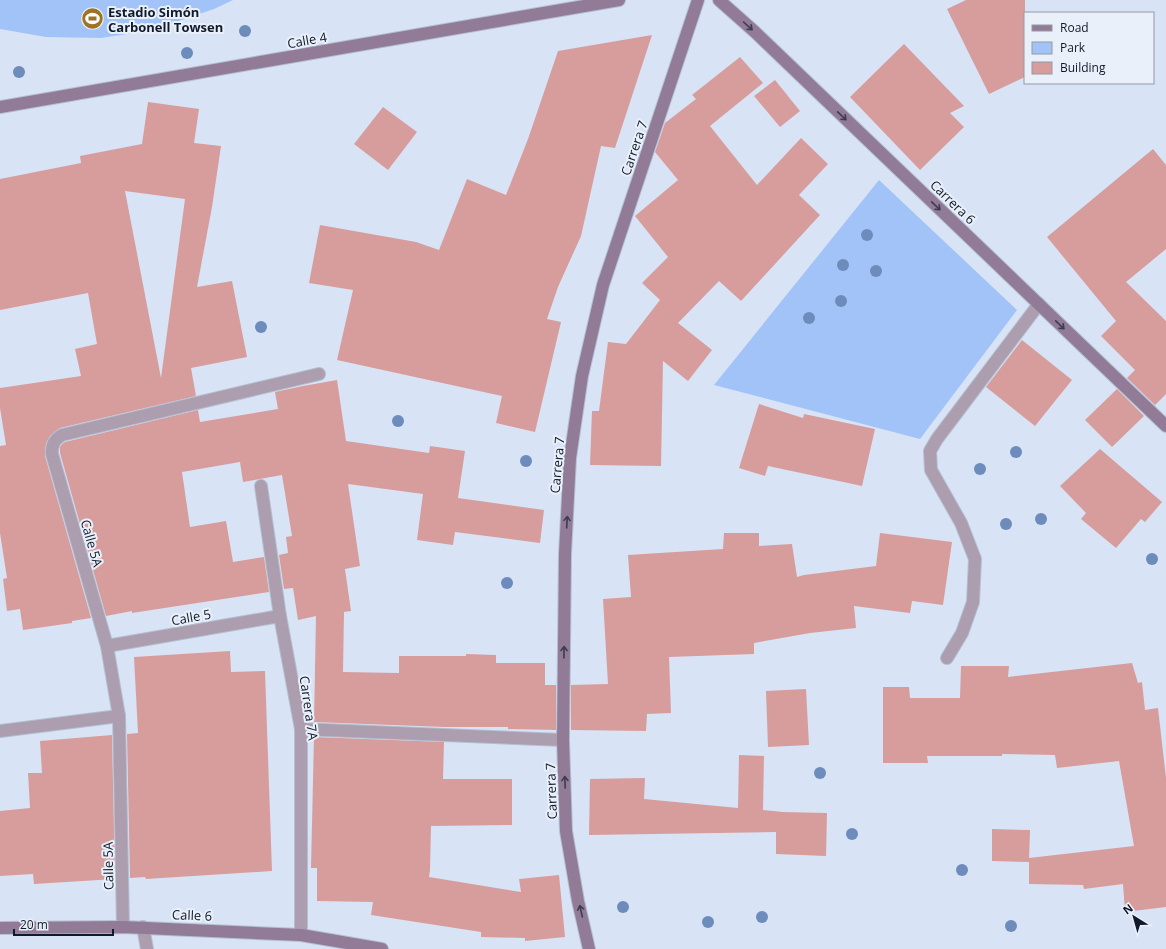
<svg xmlns="http://www.w3.org/2000/svg" width="1166" height="949" viewBox="0 0 1166 949" font-family="'Open Sans',sans-serif">
	<rect width="100%" height="100%" fill="#d8e3f6"/>
	<g fill="#a2c3f7">
		<polygon points="0,0 233,0 214,9 152,30 101,38 46,37 0,29"/>
		<polygon points="879,180 1017,310 920,439 714,385"/>
	</g>
	<g fill="#d79d9c" fill-rule="evenodd">
		<polygon points="966,0 1025,0 1025,77 989,94 947,9"/>
		<polygon points="652,35 615,148 601,146 581,236 558,287 547,319 561,322 535,432 496,423 502,396 337,360 353,290 309,283 320,225 416,242 439,250 467,179 506,195 528,139 558,51"/>
		<polygon points="904,44 964,106 950,113 964,127 920,170 850,97"/>
		<polygon points="740,57 763,83 710,126 757,185 801,138 828,164 799,195 820,215 741,301 719,281 678,323 712,350 688,381 663,361 661,466 590,465 592,411 599,411 608,342 626,344 660,300 642,283 668,257 635,216 678,180 655,152 665,123 696,99 692,95"/>
		<polygon points="775,80 800,111 780,127 754,96"/>
		<path d="M148,102L199,109L194,143L221,146L212,207L197,287L232,281L247,357L191,368L196,396L60,428L50,436L46,443L45,456L91,618L72,621V623L23,630L20,609L7,611L3,579L7,578L0,533V446L6,445L0,408V388L81,376L75,349L97,344L88,293L0,310V179L81,163L80,156L142,144ZM125,191L185,199L161,378Z"/>
		<polygon points="383,107 417,132 388,170 354,144"/>
		<polygon points="1153,149 1166,165 1166,249 1126,282 1166,321 1166,394 1155,405 1127,378 1135,370 1101,336 1116,321 1047,237"/>
		<polygon points="1022,340 1072,380 1035,426 986,387"/>
		<polygon points="337,380 346,441 429,453 430,446 465,451 458,498 544,510 540,543 455,532 453,545 417,540 423,494 348,484 360,566 345,569 351,611 344,612 343,672 399,673 399,656 466,656 466,654 496,655 496,663 545,663 545,685 556,685 556,730 508,729 508,727 444,727 314,722 316,616 298,620 293,588 284,589 279,555 288,553 286,537 292,536 282,475 243,482 240,462 182,472 190,527 226,521 233,562 264,557 269,592 132,613 132,611 106,616 60,453 60,447 62,444 65,442 198,410 200,422 278,409 275,392 303,386"/>
		<polygon points="1117,389 1144,416 1112,447 1085,420"/>
		<polygon points="759,404 803,418 804,414 875,429 862,486 768,466 765,476 739,468"/>
		<polygon points="1100,449 1162,502 1145,522 1141,519 1116,548 1081,519 1086,513 1060,486"/>
		<polygon points="724,533 759,533 759,546 792,544 797,577 804,575 876,566 880,533 952,542 943,605 912,601 910,613 854,606 856,628 810,633 754,643 754,654 669,657 671,713 647,714 646,731 571,730 571,685 608,684 603,599 631,597 628,555 723,549"/>
		<polygon points="230,651 231,672 265,671 272,871 146,879 145,877 130,878 127,734 138,733 134,657"/>
		<polygon points="1132,663 1138,683 1142,682 1145,710 1158,708 1166,778 1166,907 1125,912 1123,884 1084,889 1083,885 1029,884 1029,862 992,861 992,829 1030,830 1029,860 1029,858 1134,846 1119,761 1057,768 1055,755 1002,754 1002,756 927,756 928,763 883,763 883,687 909,687 910,698 960,698 961,666 1009,666 1008,677"/>
		<polygon points="806,689 809,745 768,747 766,691"/>
		<polygon points="112,735 115,879 34,884 33,874 0,876 0,811 30,808 28,773 42,773 40,741"/>
		<polygon points="314,737 444,742 443,779 512,779 512,825 431,826 430,870 429,877 521,892 519,879 559,875 565,937 525,941 525,938 481,937 481,932 371,915 373,902 317,901 317,868 311,868"/>
		<polygon points="739,755 764,756 763,810 783,812 827,813 826,856 776,854 776,832 589,835 590,779 645,778 644,799 738,808"/>
	</g>
	<g fill="none" stroke-linecap="round" stroke-linejoin="round">
		<defs>
			<g id="street">
				<polyline points="261,486 280,616 301,729 301,935"/>
				<polyline points="107,646 280,616"/>
				<polyline points="947,658 962,633 973,602 975,559 961,523 931,470 930,451 937,439 1039,304"/>
				<polyline points="301,729 563,740"/>
				<polyline points="0,731 119,716"/>
				<path d="M123,927L119,716L107,646L52,454C52,444 54,440 62,435L319,374"/>
				<polyline points="143,927 147,949"/>
			</g>
			<g id="secondary">
				<polyline points="719,0 755,32 1166,426"/>
				<polyline points="0,107 619,0"/>
				<polyline points="0,928 123,927 301,935 382,949"/>
				<polyline points="589,949 578,901 566,831 563,740 565,554 570,458 582,376 603,285 698,0"/>
			</g>
		</defs>
		<use href="#street" stroke="#b4bfd1" stroke-width="14"/>
		<use href="#secondary" stroke="#b4bfd1" stroke-width="14"/>
		<use href="#street" stroke="#ac9daf" stroke-width="12"/>
		<use href="#secondary" stroke="#917b96" stroke-width="12"/>
	</g>
	<g fill="#6d8cbc">
		<circle cx="245" cy="31" r="6"/>
		<circle cx="187" cy="53" r="6"/>
		<circle cx="19" cy="72" r="6"/>
		<circle cx="867" cy="235" r="6"/>
		<circle cx="843" cy="265" r="6"/>
		<circle cx="876" cy="271" r="6"/>
		<circle cx="841" cy="301" r="6"/>
		<circle cx="809" cy="318" r="6"/>
		<circle cx="261" cy="327" r="6"/>
		<circle cx="398" cy="421" r="6"/>
		<circle cx="1016" cy="452" r="6"/>
		<circle cx="526" cy="461" r="6"/>
		<circle cx="980" cy="469" r="6"/>
		<circle cx="1041" cy="519" r="6"/>
		<circle cx="1006" cy="524" r="6"/>
		<circle cx="1152" cy="559" r="6"/>
		<circle cx="507" cy="583" r="6"/>
		<circle cx="820" cy="773" r="6"/>
		<circle cx="852" cy="834" r="6"/>
		<circle cx="962" cy="870" r="6"/>
		<circle cx="623" cy="907" r="6"/>
		<circle cx="762" cy="917" r="6"/>
		<circle cx="708" cy="922" r="6"/>
		<circle cx="1011" cy="926" r="6"/>
	</g>
	<defs><path id="oneway-shaft" d="M-6 0H5M1.5-3L5.5 0L1.5 3" fill="none" stroke-width="1.6" stroke-linecap="round" stroke-linejoin="round"/></defs>
	<g stroke="#3d3c50">
		<use href="#oneway-shaft" transform="translate(748 26) rotate(42)"/>
		<use href="#oneway-shaft" transform="translate(842 116) rotate(44)"/>
		<use href="#oneway-shaft" transform="translate(936 206) rotate(44)"/>
		<use href="#oneway-shaft" transform="translate(1060 325) rotate(44)"/>
		<use href="#oneway-shaft" transform="translate(567 522) rotate(-87)"/>
		<use href="#oneway-shaft" transform="translate(564 652) rotate(-89)"/>
		<use href="#oneway-shaft" transform="translate(565 782) rotate(-92)"/>
		<use href="#oneway-shaft" transform="translate(581 911) rotate(-103)"/>
	</g>
	<defs>
		<symbol id="stadium-disc" viewBox="-11 -11 22 22"><circle r="9.5" fill="#9e7322" stroke="#eaf0f9"/><path d="M0-5a6.5 5 0 1 0 0 10a6.5 5 0 1 0 0-10ZM-3.5-1.8h7v3.6h-7Z" fill="#fff"/></symbol>
	</defs>
	<g fill-rule="evenodd">
		<use href="#stadium-disc" x="80" y="6" width="25" height="25"/>
	</g>
	<g text-anchor="middle" stroke-width="4" stroke-linejoin="round" paint-order="stroke">
		<g font-size="13" font-weight="bold" fill="#101a2a" stroke="#eaf0f9" text-anchor="start">
			<text x="108" y="17">Estadio Simón<tspan x="108" dy="15">Carbonell Towsen</tspan></text>
		</g>
		<g font-size="13" fill="#101a2a" stroke="#eaf0f9">
			<text transform="translate(307 40) rotate(-10)" y="5">Calle 4</text>
			<text transform="translate(634 148) rotate(-71)" y="5">Carrera 7</text>
			<text transform="translate(953 202) rotate(44)" y="5">Carrera 6</text>
			<text transform="translate(557 465) rotate(-85)" y="5">Carrera 7</text>
			<text transform="translate(92 543) rotate(74)" y="5">Calle 5A</text>
			<text transform="translate(191 617) rotate(-10)" y="5">Calle 5</text>
			<text transform="translate(309 708) rotate(82)" y="5">Carrera 7A</text>
			<text transform="translate(551 791) rotate(-92)" y="5">Carrera 7</text>
			<text transform="translate(108 866) rotate(-91)" y="5">Calle 5A</text>
			<text transform="translate(192 915) rotate(2)" y="5">Calle 6</text>
		</g>
	</g>
	<rect x="1024" y="12" width="130" height="72" fill="#eaf0f9" stroke="#939aa6"/>
	<rect x="1032" y="25" width="20" height="6" fill="#917b96" stroke="#939aa6"/>
	<text x="1060" y="32" font-size="12" fill="#101a2a">Road</text>
	<rect x="1032" y="42" width="20" height="12" fill="#a2c3f7" stroke="#939aa6"/>
	<text x="1060" y="52" font-size="12" fill="#101a2a">Park</text>
	<rect x="1032" y="62" width="20" height="12" fill="#d79d9c" stroke="#939aa6"/>
	<text x="1060" y="72" font-size="12" fill="#101a2a">Building</text>
	<g transform="translate(1134 917) rotate(323)" stroke="#eaf0f9" stroke-width="3" paint-order="stroke">
	<path d="M0-3L7 15L0 10L-7 15Z" fill="#101a2a"/>
	<text y="-6" font-size="11" font-weight="bold" text-anchor="middle" fill="#101a2a">N</text>
	</g>
	<path d="M14 929v6h99v-6" fill="none" stroke="#101a2a" stroke-width="2"/>
	<text x="20" y="929" font-size="12" fill="#101a2a" stroke="#eaf0f9" stroke-width="3" paint-order="stroke">20 m</text>
</svg>
